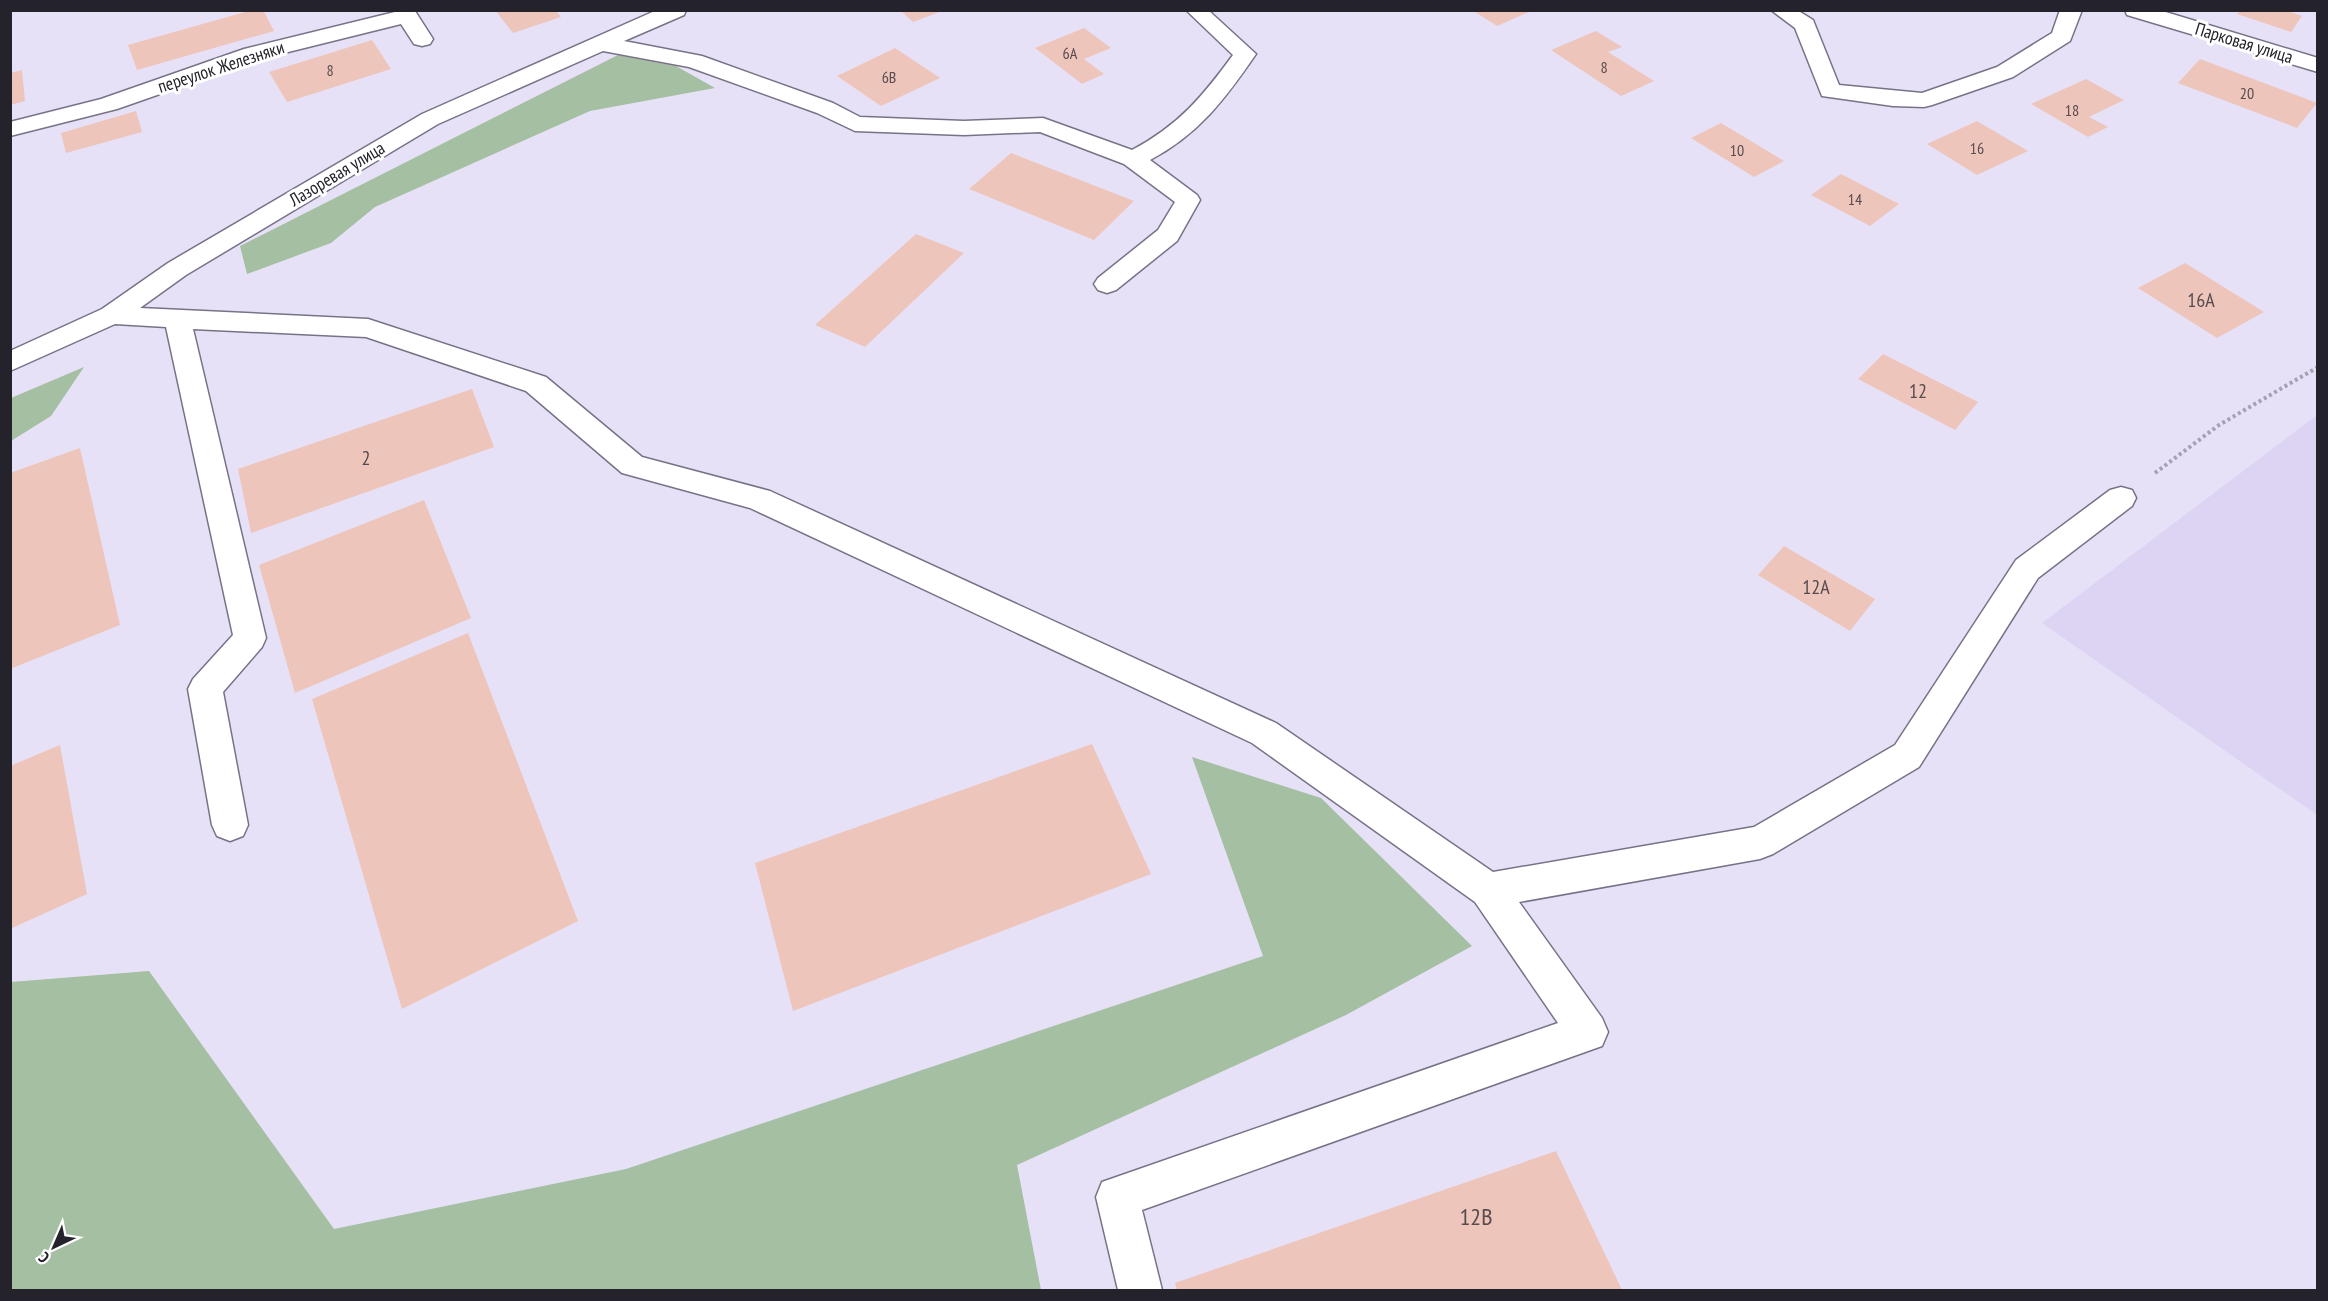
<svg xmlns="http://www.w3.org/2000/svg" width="2328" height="1301" viewBox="0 0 2328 1301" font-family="'PT Sans Narrow',sans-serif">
	<rect width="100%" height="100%" fill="#e7e1f8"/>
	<polygon fill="#ddd4f3" points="2317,415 2317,815 2042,623"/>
	<g fill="#a4bfa1">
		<polygon points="618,55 676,66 715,88 590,111 375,207 331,243 247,274 240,246"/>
		<polygon points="84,367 51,416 11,441 11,398"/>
		<polygon points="1192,757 1321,798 1472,946 1346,1015 1017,1165 1041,1290 11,1290 11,982 149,971 334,1229 626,1169 1263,956"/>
	</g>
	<g fill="#eec5bb">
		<polygon points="252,10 263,10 274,31 137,70 128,45"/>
		<polygon points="495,10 555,10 561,17 513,33"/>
		<polygon points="900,10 942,10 942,11 913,22"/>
		<polygon points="1472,10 1526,10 1529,12 1497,26"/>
		<polygon points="2240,10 2285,10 2302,16 2291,32 2237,14"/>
		<polygon points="1084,28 1111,48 1084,59 1104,74 1082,84 1035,48"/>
		<polygon points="1596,31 1622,47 1608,52 1654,81 1621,96 1551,50"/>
		<polygon points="372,40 391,69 287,102 269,72"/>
		<polygon points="895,48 940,78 881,106 837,76"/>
		<polygon points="2200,59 2317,103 2297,128 2178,83"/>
		<polygon points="22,70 25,101 10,105 10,73"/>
		<polygon points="2086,79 2124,100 2089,117 2108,127 2088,137 2031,104"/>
		<polygon points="136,111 142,132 66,153 61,133"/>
		<polygon points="1977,121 2028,151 1977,175 1927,144"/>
		<polygon points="1721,123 1784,161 1754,177 1691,138"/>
		<polygon points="1011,153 1134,201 1094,240 969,189"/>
		<polygon points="1841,174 1899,204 1870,226 1811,195"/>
		<polygon points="916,234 964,253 865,347 815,325"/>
		<polygon points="2185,263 2264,312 2217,338 2138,288"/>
		<polygon points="1883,354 1978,402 1955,430 1858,379"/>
		<polygon points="472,389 494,447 251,533 238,469"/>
		<polygon points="80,448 120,625 10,669 10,473"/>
		<polygon points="424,500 471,618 295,693 259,565"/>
		<polygon points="1784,546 1875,599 1850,631 1758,575"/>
		<polygon points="468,633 578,921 402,1009 312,699"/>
		<polygon points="1092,744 1151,874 793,1011 755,863"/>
		<polygon points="60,745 87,894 10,929 10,766"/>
		<polygon points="1556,1151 1622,1290 1177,1290 1175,1283"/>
	</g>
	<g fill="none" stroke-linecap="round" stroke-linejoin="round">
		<defs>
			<g id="minor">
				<polygon points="403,10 415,11 433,39 430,44 422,46 414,44 401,24 260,59 117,109 10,136 10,122 101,99 244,49"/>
				<path d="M657,10H686L684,15L624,41L702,56L833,103L860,117L964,121L1043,118L1132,150C1178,126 1203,96 1233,55L1186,10H1208L1256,54C1225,99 1199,134 1150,160L1197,195L1200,200L1177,241L1116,290L1107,293L1098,290L1094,284L1098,278L1158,230L1175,202L1124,164L1040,132L964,135L855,131L817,113L689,67L603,51L438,124L186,275L140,308L368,319L546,377L642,457L770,491L1276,723L1493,872L1754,827L1895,745L2016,560L2110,490L2121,487L2132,490L2136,498L2132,506L2038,578L1919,767L1773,854L1760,859L1519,902L1602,1018L1608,1032L1602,1046L1142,1210L1162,1290H1118L1096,1197L1102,1182L1558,1023L1475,902L1252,743L750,508L622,473L526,391L366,337L193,329L266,638L262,647L223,692L248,825L243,836L230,841L217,836L212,825L188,689L193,679L233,635L166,327L115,324L10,371V351L102,309L168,263L422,114Z"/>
				<polygon points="1771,10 1797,10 1813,20 1839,85 1922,93 1997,67 2052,33 2060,10 2082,10 2070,41 2013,77 1932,105 1924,107 1893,106 1822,96 1795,28"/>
				<polygon points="2125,10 2159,10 2318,58 2318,72 2127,15"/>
			</g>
		</defs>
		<use href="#minor" stroke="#787287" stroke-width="3"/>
		<polyline stroke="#a5a0b2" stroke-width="4" stroke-dasharray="3 3" stroke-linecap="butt" points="2155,473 2219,425 2318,367"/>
		<use href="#minor" fill="#fff" fill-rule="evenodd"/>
	</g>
	<g text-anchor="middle" stroke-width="6" stroke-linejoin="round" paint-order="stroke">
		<g font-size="16" fill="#564b4e">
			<text x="1070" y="59">6А</text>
			<text x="1604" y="73">8</text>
			<text x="330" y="76">8</text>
			<text x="889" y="83">6В</text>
			<text x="2247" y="99">20</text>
			<text x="2072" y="116">18</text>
			<text x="1977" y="154">16</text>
			<text x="1737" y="156">10</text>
			<text x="1855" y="205">14</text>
		</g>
		<g font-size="18" fill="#24222a" stroke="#fff">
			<text transform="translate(2244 43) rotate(17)" y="6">Парковая улица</text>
			<text transform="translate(221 67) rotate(-18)" y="6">переулок Железняки</text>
			<text transform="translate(337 174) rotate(-31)" y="6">Лазоревая улица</text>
		</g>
		<g font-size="20" fill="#564b4e">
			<text x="2201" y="307">16А</text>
			<text x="1918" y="398">12</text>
			<text x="366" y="465">2</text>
			<text x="1816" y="594">12А</text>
		</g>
		<g font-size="24" fill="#564b4e">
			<text x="1476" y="1225">12В</text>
		</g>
	</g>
	<rect width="2328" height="1301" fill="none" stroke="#24222a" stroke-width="24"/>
	<g transform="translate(54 1247) rotate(224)" stroke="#ffffff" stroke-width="4.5" paint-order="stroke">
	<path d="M0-4.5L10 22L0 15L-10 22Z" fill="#24222a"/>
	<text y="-9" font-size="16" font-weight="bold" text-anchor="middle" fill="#24222a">С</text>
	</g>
</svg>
